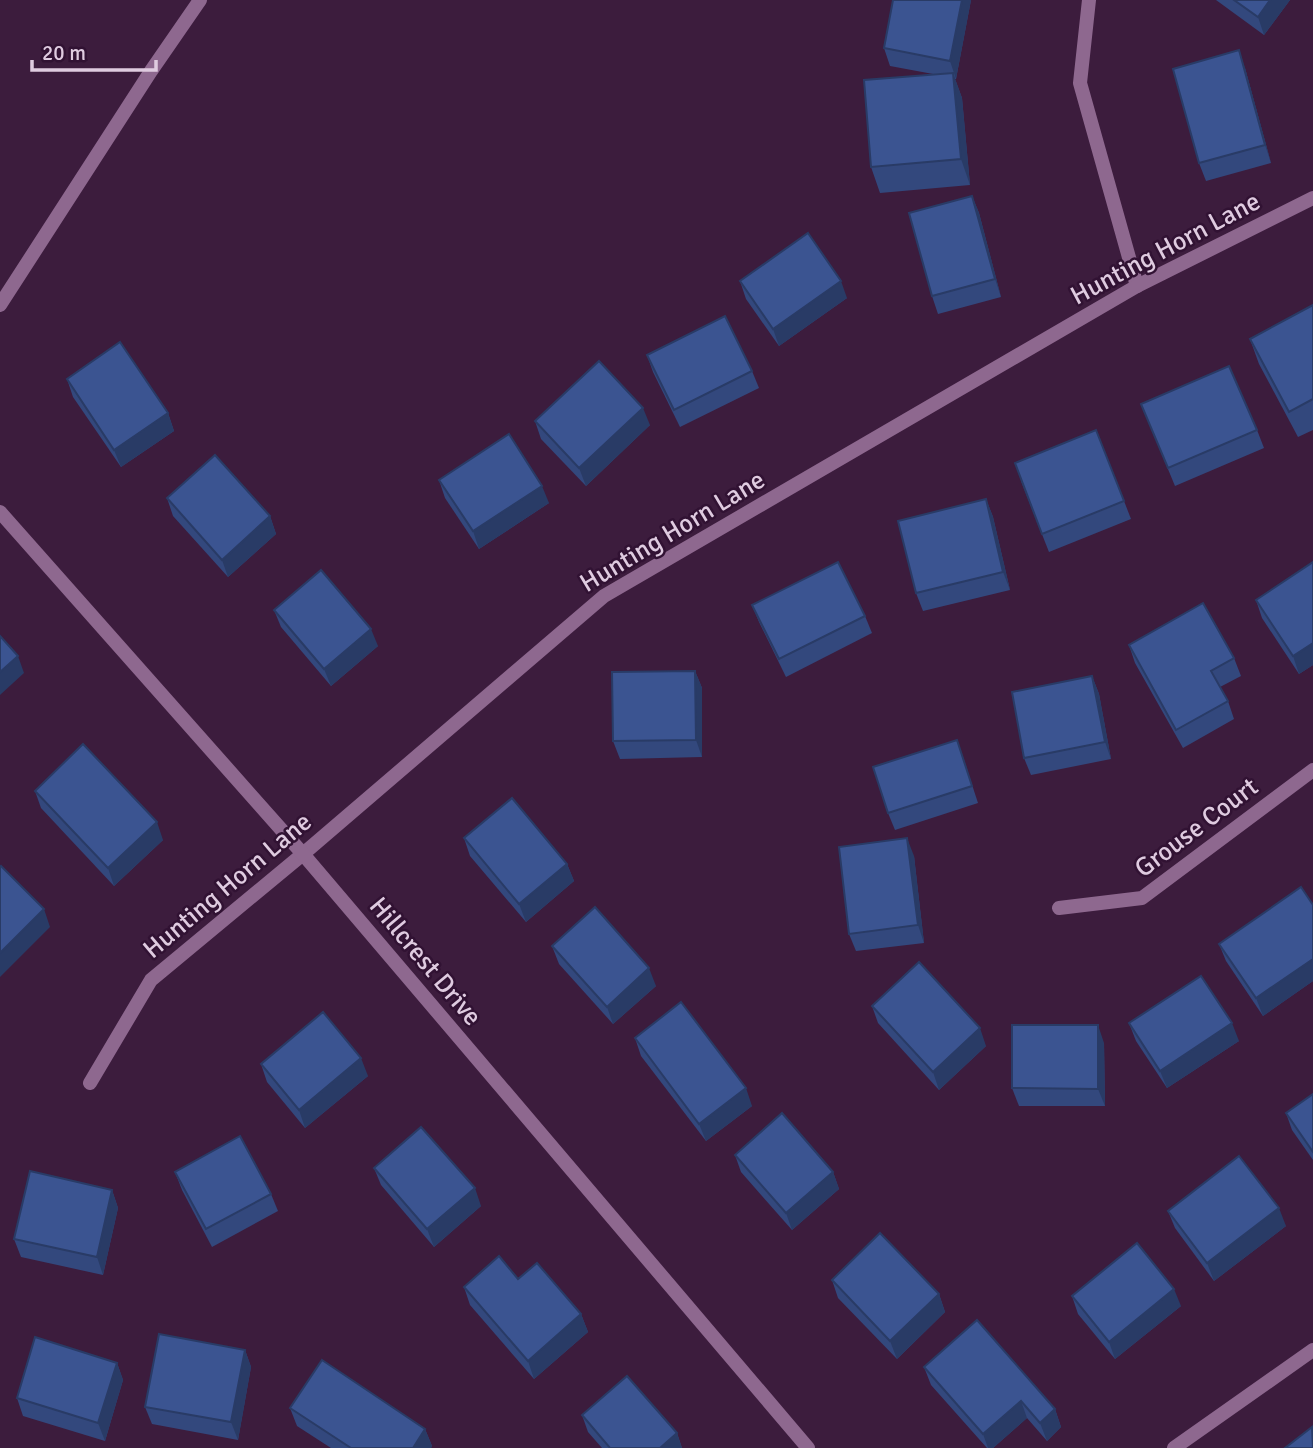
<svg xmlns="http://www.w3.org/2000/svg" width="1313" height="1448" viewBox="0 0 1313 1448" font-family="Signika,sans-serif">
	<rect width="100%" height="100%" fill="#3c1c3d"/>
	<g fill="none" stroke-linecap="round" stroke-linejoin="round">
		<g stroke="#8e688f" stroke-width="14">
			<polyline points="1089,0 1080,83 1137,286"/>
			<polyline points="1059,908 1142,898 1313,770"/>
			<polyline points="90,1083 151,980 303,854 604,596 1137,286 1313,198"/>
			<polyline points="1174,1448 1313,1350"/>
		</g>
		<g stroke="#8e688f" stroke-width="14">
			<polyline points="0,305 151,71 200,0"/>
			<polyline points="0,512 303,854 808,1448"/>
		</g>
	</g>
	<g fill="#33487d">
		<polygon points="971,0 956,79 955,79 962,98 970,185 880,193 871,167 933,74 890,66 884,48"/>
		<polygon points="1216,0 1290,0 1264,35"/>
		<polygon points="1245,68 1271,163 1206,181 1199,163"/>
		<polygon points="972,196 979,213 1001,297 938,314 932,296"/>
		<polygon points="740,281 847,298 779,346 746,299"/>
		<polygon points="1313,305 1313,430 1298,437 1259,364 1250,339"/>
		<polygon points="647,355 752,371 759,388 680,427 653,372"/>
		<polygon points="67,379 168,413 174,431 121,467 73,397"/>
		<polygon points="1141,404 1257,430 1264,448 1175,486"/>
		<polygon points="535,421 650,425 586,486 541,439"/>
		<polygon points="439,480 549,503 479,549 445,498"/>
		<polygon points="1021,481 1124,501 1131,519 1049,552"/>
		<polygon points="167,498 270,516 276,534 228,577 173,516"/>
		<polygon points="986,499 993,517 1010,590 923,611 916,593"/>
		<polygon points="1313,562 1313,665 1299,674 1262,618 1256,600"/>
		<polygon points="752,605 865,616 872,633 786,677 759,622"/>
		<polygon points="274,610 378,646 331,686 281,627"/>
		<polygon points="1129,645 1234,658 1241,676 1220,687 1228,701 1234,719 1183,748 1135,663"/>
		<polygon points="695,671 702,688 702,757 620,759 613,741"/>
		<polygon points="1092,676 1099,694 1111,759 1031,775 1024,758"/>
		<polygon points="963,757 978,803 895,830 888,813"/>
		<polygon points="35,791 163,840 114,886 41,808"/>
		<polygon points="464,838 567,864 574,881 526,922 470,856"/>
		<polygon points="914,856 924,943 856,951 849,934"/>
		<polygon points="1313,905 1313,981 1263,1016 1226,961 1219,944"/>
		<polygon points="552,946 656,986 613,1024 559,964"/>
		<polygon points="872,1006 986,1046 939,1090 878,1023"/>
		<polygon points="1129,1023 1239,1041 1167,1088 1136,1041"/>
		<polygon points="635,1038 752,1106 706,1141 641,1056"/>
		<polygon points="1104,1043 1105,1106 1019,1106 1012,1088"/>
		<polygon points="261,1064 368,1076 305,1128 267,1082"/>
		<polygon points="1313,1094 1313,1160 1292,1130 1286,1113"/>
		<polygon points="735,1155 833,1172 839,1189 792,1230 741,1172"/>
		<polygon points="374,1168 481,1206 434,1247 381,1185"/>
		<polygon points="175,1172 271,1194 278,1211 212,1247 182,1190"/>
		<polygon points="112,1190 118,1208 103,1275 21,1257 14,1239"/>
		<polygon points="1168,1211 1286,1226 1214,1281 1175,1228"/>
		<polygon points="518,1279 581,1314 588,1332 534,1379 470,1305 464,1287"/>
		<polygon points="832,1280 939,1294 945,1312 897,1359 838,1298"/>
		<polygon points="1072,1296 1181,1306 1115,1359 1078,1314"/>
		<polygon points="245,1350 251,1367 238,1440 152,1424 145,1407"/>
		<polygon points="117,1363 123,1380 105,1441 23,1416 17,1398"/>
		<polygon points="924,1367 1055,1409 1061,1427 1047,1441 1027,1418 993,1448 987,1448 931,1385"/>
		<polygon points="290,1408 425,1429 432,1446 431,1448 331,1448 297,1426"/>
		<polygon points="582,1415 677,1433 682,1448 602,1448 588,1432"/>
	</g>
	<g fill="#293b66">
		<polygon points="962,0 971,0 956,79 950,61"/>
		<polygon points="1270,0 1290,0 1264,35 1258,17"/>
		<polygon points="1239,50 1245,68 1271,163 1265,145"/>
		<polygon points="953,73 962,98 970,185 961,159"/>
		<polygon points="972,196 979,213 1001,297 995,279"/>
		<polygon points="841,281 847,298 779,346 773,329"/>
		<polygon points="643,408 650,425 586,486 579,468"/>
		<polygon points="168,413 174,431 121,467 114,450"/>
		<polygon points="542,486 549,503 479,549 473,531"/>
		<polygon points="986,499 993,517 1010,590 1003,572"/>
		<polygon points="270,516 276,534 228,577 222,560"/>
		<polygon points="371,629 378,646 331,686 324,669"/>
		<polygon points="1313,643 1313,665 1299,674 1293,656"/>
		<polygon points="18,656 24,673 0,695 0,672"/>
		<polygon points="695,671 702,688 702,757 696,740"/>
		<polygon points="1092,676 1099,694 1111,759 1105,742"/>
		<polygon points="157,822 163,840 114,886 108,868"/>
		<polygon points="907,838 914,856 924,943 918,925"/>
		<polygon points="567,864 574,881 526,922 519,904"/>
		<polygon points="44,909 50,927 0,977 0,953"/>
		<polygon points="1313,959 1313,981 1263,1016 1256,998"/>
		<polygon points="649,968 656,986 613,1024 607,1007"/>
		<polygon points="1232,1023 1239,1041 1167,1088 1160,1071"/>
		<polygon points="1098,1025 1104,1043 1105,1106 1098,1089"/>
		<polygon points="980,1028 986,1046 939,1090 933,1072"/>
		<polygon points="361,1058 368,1076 305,1128 299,1110"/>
		<polygon points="746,1088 752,1106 706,1141 699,1124"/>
		<polygon points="833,1172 839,1189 792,1230 786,1213"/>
		<polygon points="475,1188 481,1206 434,1247 427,1229"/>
		<polygon points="112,1190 118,1208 103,1275 97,1257"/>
		<polygon points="1279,1208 1286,1226 1214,1281 1207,1263"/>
		<polygon points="1174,1289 1181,1306 1115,1359 1109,1342"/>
		<polygon points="939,1294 945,1312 897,1359 890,1341"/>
		<polygon points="581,1314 588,1332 534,1379 528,1361"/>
		<polygon points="245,1350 251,1367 238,1440 231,1422"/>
		<polygon points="117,1363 123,1380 105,1441 98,1423"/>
		<polygon points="1021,1401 1027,1418 993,1448 988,1448 983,1434"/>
		<polygon points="1055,1409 1061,1427 1047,1441 1040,1423"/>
		<polygon points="425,1429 432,1446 431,1448 413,1448"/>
		<polygon points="677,1433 682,1448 660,1448"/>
	</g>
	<g fill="#3b5491" stroke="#293b66" stroke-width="2">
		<polygon points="893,0 962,0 950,61 884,48"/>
		<polygon points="1234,0 1270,0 1258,17"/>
		<polygon points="1239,50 1265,145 1199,163 1173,69"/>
		<polygon points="953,73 961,159 871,167 864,80"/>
		<polygon points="972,196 995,279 932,296 909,213"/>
		<polygon points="808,233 841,281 773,329 740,281"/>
		<polygon points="1313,305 1313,399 1289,412 1250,339"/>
		<polygon points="725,316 752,371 674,410 647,355"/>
		<polygon points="120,342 168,413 114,450 67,379"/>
		<polygon points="599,361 643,408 579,468 535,421"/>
		<polygon points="1229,366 1257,430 1168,468 1141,404"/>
		<polygon points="1096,430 1124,501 1042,534 1015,463"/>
		<polygon points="509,434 542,486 473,531 439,480"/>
		<polygon points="215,455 270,516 222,560 167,498"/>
		<polygon points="986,499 1003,572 916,593 898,521"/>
		<polygon points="838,562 865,616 779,659 752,605"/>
		<polygon points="1313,562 1313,643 1293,656 1256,600"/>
		<polygon points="321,570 371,629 324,669 274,610"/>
		<polygon points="1203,603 1234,658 1211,671 1228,701 1176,730 1129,645"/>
		<polygon points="0,636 18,656 0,672"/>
		<polygon points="695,671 696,740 613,741 612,672"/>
		<polygon points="1092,676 1105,742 1024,758 1012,692"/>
		<polygon points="957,740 972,786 888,813 873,767"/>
		<polygon points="83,744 157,822 108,868 35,791"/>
		<polygon points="512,798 567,864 519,904 464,838"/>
		<polygon points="907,838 918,925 849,934 839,847"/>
		<polygon points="1,866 44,909 0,953 0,867"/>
		<polygon points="1301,887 1313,905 1313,959 1256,998 1219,944"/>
		<polygon points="595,907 649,968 607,1007 552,946"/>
		<polygon points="919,962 980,1028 933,1072 872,1006"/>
		<polygon points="1201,976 1232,1023 1160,1071 1129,1023"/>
		<polygon points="681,1002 746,1088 699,1124 635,1038"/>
		<polygon points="323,1012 361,1058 299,1110 261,1064"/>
		<polygon points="1012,1025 1098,1025 1098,1089 1012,1088"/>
		<polygon points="1313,1094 1313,1152 1286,1113"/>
		<polygon points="782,1113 833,1172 786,1213 735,1155"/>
		<polygon points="421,1127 475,1188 427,1229 374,1168"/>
		<polygon points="240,1136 271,1194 206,1229 175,1172"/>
		<polygon points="1239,1156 1279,1208 1207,1263 1168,1211"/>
		<polygon points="30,1171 112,1190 97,1257 14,1239"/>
		<polygon points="880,1233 939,1294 890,1341 832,1280"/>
		<polygon points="1137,1243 1174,1289 1109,1342 1072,1296"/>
		<polygon points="499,1256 518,1279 537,1263 581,1314 528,1361 464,1287"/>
		<polygon points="977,1320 1055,1409 1040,1423 1021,1401 983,1434 924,1367"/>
		<polygon points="159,1334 245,1350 231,1422 145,1407"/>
		<polygon points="35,1337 117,1363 98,1423 17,1398"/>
		<polygon points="322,1360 425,1429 413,1448 351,1448 290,1408"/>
		<polygon points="627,1376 677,1433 660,1448 610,1448 582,1415"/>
		<polygon points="1312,1427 1313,1448 1285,1448"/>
	</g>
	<g text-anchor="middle" stroke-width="5" stroke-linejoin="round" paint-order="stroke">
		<g font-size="26" fill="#dfcbe0" stroke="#311233">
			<text transform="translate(1165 248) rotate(-28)" y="9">Hunting Horn Lane</text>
			<text transform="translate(672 531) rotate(-31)" y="9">Hunting Horn Lane</text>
			<text transform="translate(1196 827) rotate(-37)" y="9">Grouse Court</text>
			<text transform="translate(227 885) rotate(-40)" y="9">Hunting Horn Lane</text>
			<text transform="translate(426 961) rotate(50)" y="9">Hillcrest Drive</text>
		</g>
	</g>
	<path d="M32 60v10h124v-10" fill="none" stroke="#dfcbe0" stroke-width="3.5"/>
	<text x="42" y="60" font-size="21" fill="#dfcbe0" stroke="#311233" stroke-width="5" paint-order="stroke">20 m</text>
</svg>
